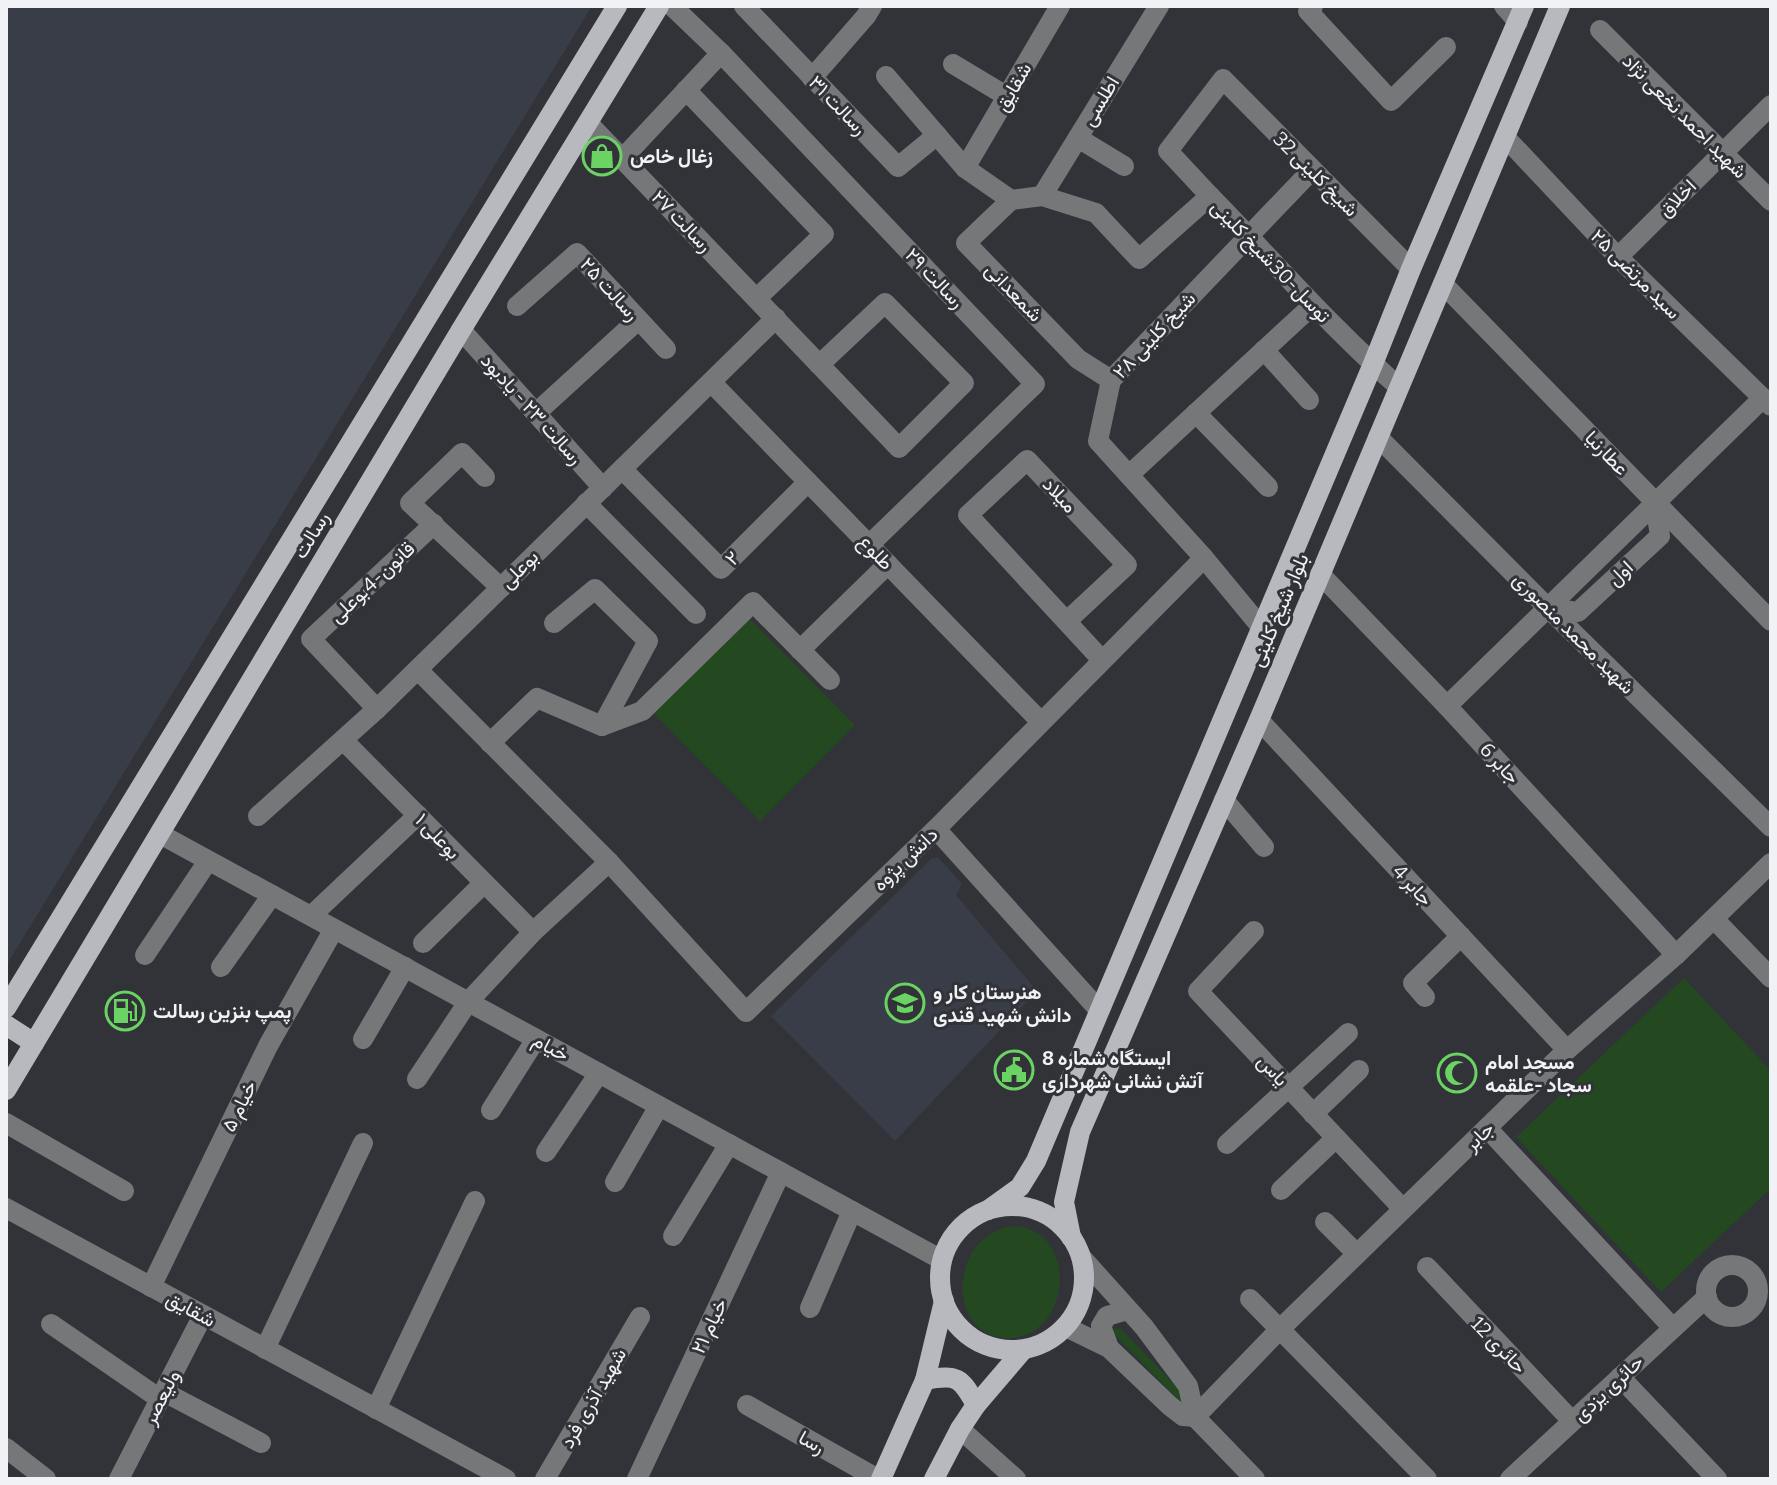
<svg xmlns="http://www.w3.org/2000/svg" width="1777" height="1485" viewBox="0 0 1777 1485" font-family="Bitter,Vazirmatn,serif">
	<rect width="100%" height="100%" fill="#313338"/>
	<g fill="#393d47">
		<polygon points="6,6 592,6 6,966"/>
		<polygon points="938,857 962,884 956,895 1037,991 895,1141 771,1016 931,859"/>
	</g>
	<g fill="#244921">
		<polygon points="748,617 855,725 760,821 652,712"/>
		<polygon points="1684,978 1771,1071 1771,1188 1661,1292 1516,1137"/>
		<path d="M1010,1226C1082,1226 1072,1341 1006,1338C949,1336 946,1241 1010,1226Z"/>
		<polygon points="1114,1328 1122,1330 1191,1402 1184,1405 1113,1333"/>
	</g>
	<g fill="none" stroke-linecap="round" stroke-linejoin="round">
		<g stroke="#767779" stroke-width="20">
			<polyline points="672,6 721,53 1035,384 869,545"/>
			<polyline points="744,6 898,167 937,135"/>
			<polyline points="1313,6 1308,11 1391,101 1446,47"/>
			<polyline points="1504,6 1518,22"/>
			<polyline points="1600,30 1771,201"/>
			<polyline points="953,64 1008,97"/>
			<path d="M886,76L965,168L1011,200L1042,196L1096,213L1139,259L1210,196C1273,260 1331,328 1399,387"/>
			<polyline points="812,78 866,16 872,6"/>
			<polyline points="686,90 824,234 757,298"/>
			<path d="M588,123C692,231 795,340 899,448L964,383L885,303L819,365"/>
			<polyline points="1505,137 1618,257 1771,406"/>
			<polyline points="1078,138 1124,166"/>
			<polyline points="622,159 721,53"/>
			<polyline points="965,168 1060,6"/>
			<polyline points="1042,196 1159,6"/>
			<polyline points="1210,196 1168,151 1223,79 1411,269"/>
			<polyline points="1011,200 966,243 1078,359 1111,380"/>
			<polyline points="1618,257 1771,105"/>
			<polyline points="1443,284 1771,621"/>
			<polyline points="517,306 577,253 666,349"/>
			<polyline points="461,330 603,488"/>
			<polyline points="1264,350 1309,400"/>
			<polyline points="711,382 1041,722"/>
			<polyline points="536,413 638,320"/>
			<polyline points="1196,413 1268,487"/>
			<polyline points="1378,437 1548,608 1771,827"/>
			<polyline points="622,469 721,569 808,482"/>
			<polyline points="1129,475 1313,305"/>
			<polyline points="485,477 462,453 410,503 501,588"/>
			<polyline points="586,503 696,614"/>
			<polyline points="1320,574 1447,706 1676,955"/>
			<polyline points="1548,608 1578,612 1660,536 1655,503"/>
			<polyline points="1067,621 1127,565 1027,460 968,515 1102,660"/>
			<polyline points="1261,627 1204,558 1098,441 1111,380 1312,170"/>
			<polyline points="800,650 888,564"/>
			<polyline points="418,670 609,862 746,1012 936,829 1204,558"/>
			<polyline points="1447,706 1763,398"/>
			<polyline points="377,709 311,639 434,524"/>
			<polyline points="1259,720 1567,1050"/>
			<polyline points="602,726 642,711 753,602 830,680"/>
			<polyline points="343,740 533,932"/>
			<polyline points="490,743 537,698 602,726 648,641 595,589 554,623"/>
			<polyline points="1224,800 1264,847"/>
			<polyline points="258,816 377,709 776,318"/>
			<polyline points="936,829 1099,1010"/>
			<polyline points="160,834 942,1260"/>
			<polyline points="311,916 418,815"/>
			<polyline points="1714,919 1771,978"/>
			<polyline points="1254,931 1198,991 1403,1209"/>
			<polyline points="423,943 484,883"/>
			<polyline points="145,955 208,861"/>
			<polyline points="221,967 272,895"/>
			<polyline points="1425,997 1413,983 1461,936"/>
			<polyline points="363,1039 405,967"/>
			<polyline points="417,1079 468,1002 533,932 609,862"/>
			<polyline points="491,1110 536,1039"/>
			<polyline points="1313,1114 1359,1070"/>
			<polyline points="6,1123 124,1191"/>
			<polyline points="1487,1128 1672,1327"/>
			<polyline points="1227,1144 1348,1033"/>
			<polyline points="546,1152 599,1073"/>
			<polyline points="615,1182 659,1106"/>
			<polyline points="1281,1190 1336,1138"/>
			<polyline points="6,1208 506,1479"/>
			<polyline points="1325,1222 1357,1254"/>
			<polyline points="673,1236 729,1144"/>
			<polyline points="1082,1258 1144,1327 1188,1386 1195,1417"/>
			<circle cx="1732" cy="1291" r="26"/>
			<polyline points="1427,1267 1572,1421"/>
			<polyline points="151,1287 268,1046 334,929"/>
			<polyline points="1250,1299 1427,1479"/>
			<polyline points="810,1308 852,1211"/>
			<polyline points="51,1324 160,1399"/>
			<polyline points="1066,1327 1109,1348 1170,1406 1183,1416 1195,1417"/>
			<polyline points="1109,1348 1101,1326 1107,1316 1128,1310"/>
			<polyline points="265,1349 363,1143"/>
			<polyline points="1620,1377 1717,1479"/>
			<polyline points="164,1392 261,1443"/>
			<polyline points="747,1405 878,1479"/>
			<polyline points="376,1409 475,1201"/>
			<polyline points="1195,1417 1280,1329 1567,1050 1676,955 1771,863"/>
			<polyline points="1195,1417 1255,1479"/>
			<polyline points="960,1429 1016,1479"/>
			<polyline points="6,1448 46,1479"/>
			<polyline points="119,1479 203,1315"/>
			<polyline points="545,1479 640,1317"/>
			<polyline points="637,1479 781,1172"/>
			<polyline points="1510,1479 1707,1297"/>
		</g>
		<g stroke="#b7b9be" stroke-width="20">
			<polyline points="6,1008 617,6"/>
			<polyline points="6,1025 34,1043"/>
			<polyline points="6,1090 461,330 659,6"/>
			<circle cx="1012" cy="1278" r="72"/>
			<polyline points="988,1210 1020,1187 1036,1161 1373,364 1411,269 1524,6"/>
			<polyline points="1071,1237 1064,1202 1080,1132 1259,720 1560,6"/>
			<path d="M925,1380C957,1374 961,1377 976,1405"/>
			<polyline points="881,1479 925,1380 944,1301"/>
			<polyline points="934,1479 960,1429 976,1405 1023,1350"/>
		</g>
	</g>
	<defs>
		<symbol id="shop-ring" viewBox="-11 -11 22 22"><circle r="9.5" fill="#313338" stroke="#6bd363" stroke-width="1.5"/><path d="M-5-2.5h2.3a2.7 3.5 0 0 1 5.4 0H5L5.5 6h-11ZM-1.5-2.5h3a1.5 2.3 0 0 0-3 0Z" fill="#6bd363"/></symbol>
		<symbol id="school-ring" viewBox="-11 -11 22 22"><circle r="9.5" fill="#313338" stroke="#6bd363" stroke-width="1.5"/><path d="M0-5L7-2L0 1L-7-2ZM-4 1L0 2.5L4 1V4Q0 6-4 4Z" fill="#6bd363"/></symbol>
		<symbol id="fuel-ring" viewBox="-11 -11 22 22"><circle r="9.5" fill="#313338" stroke="#6bd363" stroke-width="1.5"/><path d="M-5.5-6h7V0h2V4h1.3V-2.5L3-4.5l.8-.8L6-3V5H2.5V1h-1V6h-7ZM-4.2-4.7v3.2H.2V-4.7Z" fill="#6bd363"/></symbol>
		<symbol id="civic-ring" viewBox="-11 -11 22 22"><circle r="9.5" fill="#313338" stroke="#6bd363" stroke-width="1.5"/><path d="M-.6-6.5H3V-4.5H.6V-3L4-1V1h2V6H-6V1h2V-1L-.6-3ZM-1.2 2.5V6h2.4V2.5Z" fill="#6bd363"/></symbol>
		<symbol id="mosque-ring" viewBox="-11 -11 22 22"><circle r="9.5" fill="#313338" stroke="#6bd363" stroke-width="1.5"/><path d="M3.5-4.9A6 6 0 1 0 3.5 4.9A5 5 0 1 1 3.5-4.9Z" fill="#6bd363"/></symbol>
	</defs>
	<g fill-rule="evenodd">
		<use href="#shop-ring" x="580" y="134" width="44" height="44"/>
		<use href="#school-ring" x="883" y="981" width="44" height="44"/>
		<use href="#fuel-ring" x="103" y="989" width="44" height="44"/>
		<use href="#civic-ring" x="992" y="1048" width="44" height="44"/>
		<use href="#mosque-ring" x="1435" y="1051" width="44" height="44"/>
	</g>
	<g text-anchor="middle" stroke-width="6" stroke-linejoin="round" paint-order="stroke">
		<g font-size="20" fill="#f0f2f5" stroke="#313338">
			<text transform="translate(1013 87) rotate(-60)" y="7">شقایق</text>
			<text transform="translate(1100 101) rotate(-59)" y="7">اطلسی</text>
			<text transform="translate(838 105) rotate(46)" y="7">رسالت ۳۱</text>
			<text transform="translate(1685 116) rotate(45)" y="7">شهید احمد نخعی نژاد</text>
			<text transform="translate(1316 174) rotate(45)" y="7">شیخ کلینی 32</text>
			<text transform="translate(1677 198) rotate(-45)" y="7">اخلاق</text>
			<text transform="translate(682 221) rotate(46)" y="7">رسالت ۲۷</text>
			<text transform="translate(1271 261) rotate(46)" y="7">توسل-30شیخ کلینی</text>
			<text transform="translate(1636 274) rotate(45)" y="7">۲۵ سید مرتضی</text>
			<text transform="translate(935 278) rotate(46)" y="7">رسالت ۲۹</text>
			<text transform="translate(610 289) rotate(48)" y="7">رسالت ۲۵</text>
			<text transform="translate(1014 292) rotate(46)" y="7">شمعدانی</text>
			<text transform="translate(1154 335) rotate(-47)" y="7">شیخ کلینی ۲۸</text>
			<text transform="translate(532 409) rotate(48)" y="7">رسالت ۲۳ - یادبود</text>
			<text transform="translate(1607 453) rotate(46)" y="7">عطارنیا</text>
			<text transform="translate(1060 495) rotate(47)" y="7">میلاد</text>
			<text transform="translate(311 535) rotate(-59)" y="7">رسالت</text>
			<text transform="translate(876 552) rotate(46)" y="7">طلوع</text>
			<text transform="translate(732 558) rotate(-45)" y="7">۲</text>
			<text transform="translate(519 569) rotate(-45)" y="7">بوعلی</text>
			<text transform="translate(1620 573) rotate(-43)" y="7">اول</text>
			<text transform="translate(372 582) rotate(-43)" y="7">قانون-4بوعلی</text>
			<text transform="translate(1279 610) rotate(-67)" y="7">بلوار شیخ کلینی</text>
			<text transform="translate(1574 633) rotate(45)" y="7">شهید محمد منصوری</text>
			<text transform="translate(1500 763) rotate(47)" y="7">جابر 6</text>
			<text transform="translate(438 836) rotate(46)" y="7">۱ بوعلی</text>
			<text transform="translate(905 859) rotate(-44)" y="7">دانش پژوه</text>
			<text transform="translate(1413 885) rotate(47)" y="7">جابر 4</text>
			<text transform="translate(551 1047) rotate(28)" y="7">خیام</text>
			<text transform="translate(1273 1070) rotate(47)" y="7">یاس</text>
			<text transform="translate(239 1106) rotate(-64)" y="7">خیام ۵</text>
			<text transform="translate(1479 1136) rotate(-44)" y="7">جابر</text>
			<text transform="translate(191 1309) rotate(28)" y="7">شقایق</text>
			<text transform="translate(709 1326) rotate(-65)" y="7">خیام ۲۱</text>
			<text transform="translate(1499 1345) rotate(46)" y="7">حائری 12</text>
			<text transform="translate(1608 1388) rotate(-43)" y="7">حائری یزدی</text>
			<text transform="translate(161 1397) rotate(-63)" y="7">ولیعصر</text>
			<text transform="translate(593 1398) rotate(-60)" y="7">شهید آذری فرد</text>
			<text transform="translate(812 1442) rotate(29)" y="7">رسا</text>
		</g>
		<g font-size="20" font-weight="bold" fill="#f0f2f5" stroke="#313338" text-anchor="start">
			<text x="630" y="163">زغال خاص</text>
			<text x="933" y="999">هنرستان کار و<tspan x="933" dy="23">دانش شهید قندی</tspan></text>
			<text x="153" y="1018">پمپ بنزین رسالت</text>
			<text x="1042" y="1065">ایستگاه شماره 8<tspan x="1042" dy="23">آتش نشانی شهرداری</tspan></text>
			<text x="1485" y="1069">مسجد امام<tspan x="1485" dy="23">سجاد -علقمه</tspan></text>
		</g>
	</g>
	<rect width="1777" height="1485" fill="none" stroke="#f0f2f5" stroke-width="16"/>
</svg>
